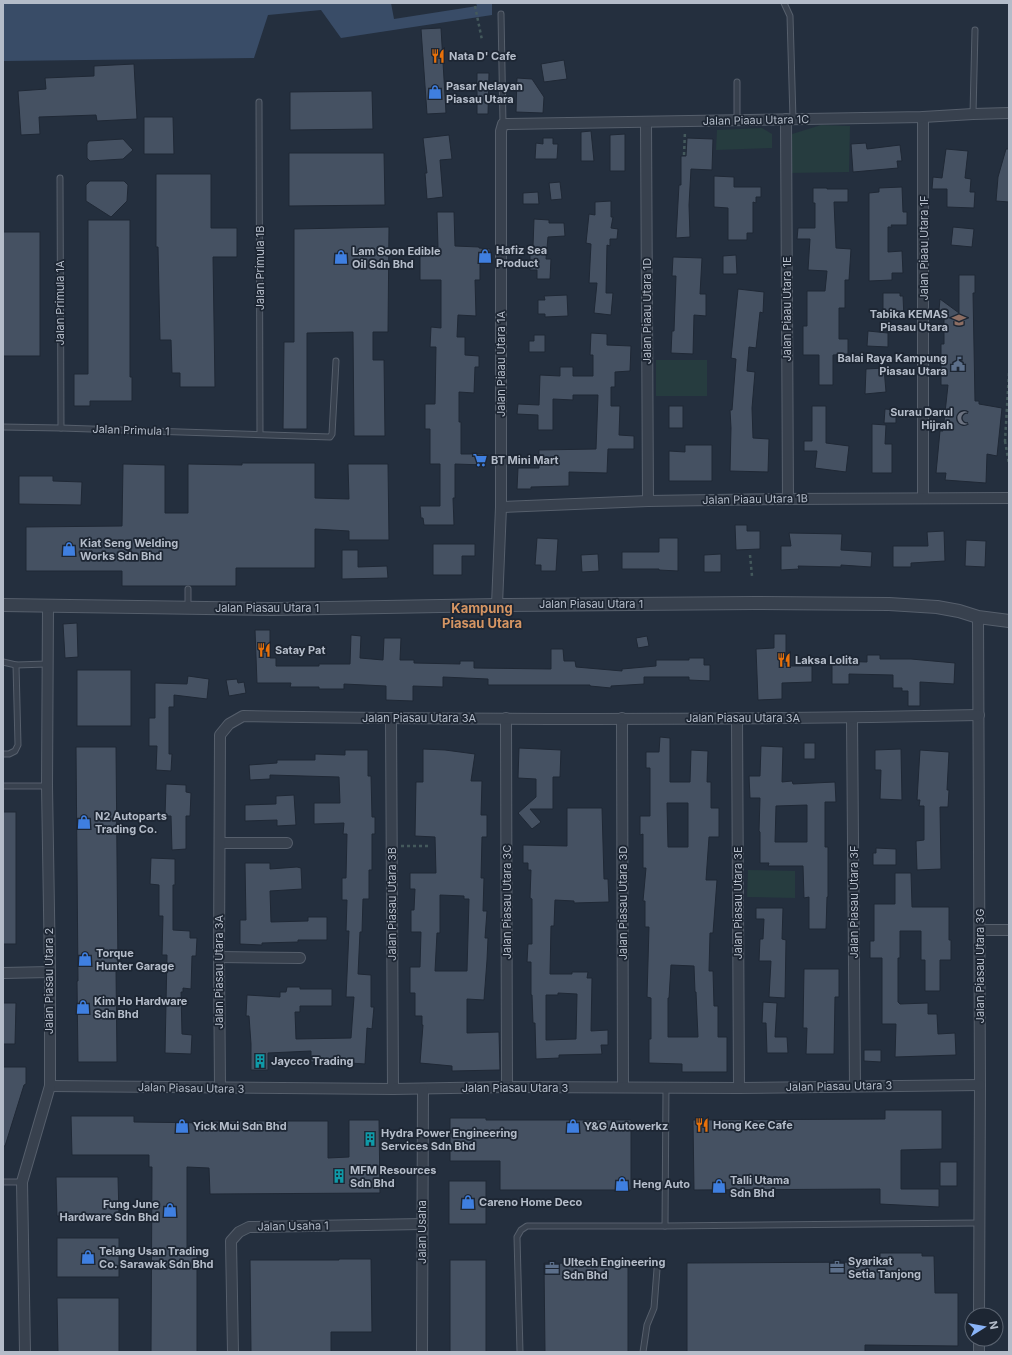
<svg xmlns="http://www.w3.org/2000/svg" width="1012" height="1355" viewBox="0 0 1012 1355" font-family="Inter,sans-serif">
	<rect width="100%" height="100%" fill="#242f3e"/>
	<g fill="#263c3f">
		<polygon points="821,125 850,126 849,172 789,173 789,135"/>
		<polygon points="762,128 772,134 772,148 716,150 717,130"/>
		<rect x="656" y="360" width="51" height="36"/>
		<polygon points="748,870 795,871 795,898 747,897"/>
	</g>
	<polygon fill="#394c67" points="3,3 492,3 492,15 341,38 321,10 268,15 254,58 3,61"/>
	<polygon fill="#242f3e" points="391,3 476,3 477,6 394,19"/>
	<g fill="#455162" stroke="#1f2835" fill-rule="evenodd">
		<polygon points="441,28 446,113 427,114 421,29"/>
		<polygon points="564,60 567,79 544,82 541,64"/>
		<polygon points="134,64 137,119 97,121 96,115 39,117 40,134 21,135 18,91 46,89 45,78 94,76 94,66"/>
		<polygon points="477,73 489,73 488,114 477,114"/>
		<polygon points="517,78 532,79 544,97 543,113 516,112"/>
		<polygon points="372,91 373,129 290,130 290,92"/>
		<polygon points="144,117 173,117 174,154 144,154"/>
		<polygon points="591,131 594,161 581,161 581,132"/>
		<polygon points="625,134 625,171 610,171 610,135"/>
		<polygon points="449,135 452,159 440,160 443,197 427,199 425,173 427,173 423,138"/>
		<polygon points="543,138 553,138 553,144 558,144 557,159 535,159 536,143 543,144"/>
		<polygon points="687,138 713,139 712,170 691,169 689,205 690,237 676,238 679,185 681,185 681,156 686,156"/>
		<polygon points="123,139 133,150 123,159 90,161 87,158 87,144 89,141"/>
		<polygon points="866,143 867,149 900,145 902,161 897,161 898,168 853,172 851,144"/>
		<polygon points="946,149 968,151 965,178 971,179 970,192 975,192 974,208 947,207 947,189 932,189 933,177 942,178"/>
		<polygon points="1006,149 1009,149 1009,202 996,201 998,177"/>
		<polygon points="289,153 384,153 385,205 289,206"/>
		<polygon points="156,174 211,174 211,228 237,228 237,257 213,257 215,387 180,387 180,373 172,373 171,340 160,340 158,247 156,247"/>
		<polygon points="714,176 734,177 734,187 761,187 761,197 756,197 756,203 753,202 753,233 747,233 747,240 728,240 728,208 714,207"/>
		<polygon points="90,181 124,181 128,185 127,201 111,217 86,201 86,185"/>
		<polygon points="560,182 562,199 551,200 549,183"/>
		<polygon points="902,187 903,212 907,212 907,225 891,225 892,227 888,227 888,252 902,251 903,273 892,273 892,280 869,281 869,193 879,192 879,188"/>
		<polygon points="813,188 827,188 827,189 848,189 848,202 834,202 836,248 851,249 849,280 845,280 845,308 839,308 839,339 848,339 848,354 833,355 833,385 819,385 819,355 803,355 803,326 807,326 807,291 825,291 827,271 808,270 810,239 797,239 798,228 815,228 815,203 813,203"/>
		<polygon points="538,192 539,204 523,204 523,193"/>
		<polygon points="611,201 611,217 613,217 611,228 618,229 617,239 610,239 610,246 607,245 606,293 613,293 611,315 594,313 597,283 589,283 591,244 586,243 589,214 595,215 595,202"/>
		<polygon points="437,212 454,212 455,246 479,247 479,248 490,249 490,263 480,263 480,280 475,280 476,316 458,315 457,337 465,337 465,355 479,356 479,367 475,367 474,393 459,392 459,422 461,422 461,454 484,454 485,465 455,464 455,498 453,498 454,525 424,525 423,518 421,518 420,506 440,506 440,464 430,464 430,429 425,429 425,404 435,404 436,347 430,347 431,327 441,328 441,280 420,280 420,247 438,247"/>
		<polygon points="534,219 549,220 549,223 564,223 565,236 548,237 546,259 551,259 550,279 537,279 537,270 530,270 530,247 533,247"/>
		<polygon points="88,220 130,220 130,377 132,377 132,401 90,401 90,406 74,406 74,374 88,374"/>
		<polygon points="389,227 388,332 373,332 373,360 384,360 385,436 354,436 353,332 307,333 307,429 283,429 284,342 294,342 294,229"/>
		<polygon points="953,227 974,229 972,247 951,245"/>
		<rect x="3" y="232" width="37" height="124"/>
		<polygon points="736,255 737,274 723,274 723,256"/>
		<polygon points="673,257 702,258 700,294 706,294 706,316 694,315 693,354 671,353 672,331 674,331 676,276 672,276"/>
		<polygon points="959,275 975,275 975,293 973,293 975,401 979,401 979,404 1002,408 997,456 987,454 986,483 945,480 946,473 936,473 940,431 943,431 948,385 941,385 941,344 944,344 944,314 939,310 940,299 959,313"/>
		<polygon points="738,289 764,292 763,313 760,312 756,348 749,347 747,371 755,372 752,408 753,438 769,439 768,472 730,471 731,428 730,410 732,410 736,359 731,358"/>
		<polygon points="883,293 900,293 900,296 903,296 904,319 883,319"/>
		<polygon points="567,295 568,316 545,317 545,314 538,314 538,300 545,300 544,296"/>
		<polygon points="868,331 888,333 888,347 867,346"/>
		<polygon points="591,333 607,334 607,345 631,346 630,371 615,372 615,387 611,387 611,406 620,406 619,435 634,436 634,449 608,449 607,473 569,472 569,486 531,487 531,489 517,489 518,468 539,468 539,450 596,449 598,395 573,395 573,400 553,399 553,430 538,430 538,415 517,414 518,404 539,405 540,375 560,376 560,367 573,367 573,376 593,376 593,355 590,355"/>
		<polygon points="534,335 545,335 545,352 529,352 529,341 534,341"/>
		<polygon points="884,368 886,392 865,394 866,369"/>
		<rect x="669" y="406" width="14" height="22"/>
		<polygon points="812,406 826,406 826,443 849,446 846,472 815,468 817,451 804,451 804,441 812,441"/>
		<polygon points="885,409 896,410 896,423 884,423"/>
		<polygon points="872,424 886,425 885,444 892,444 892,473 872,473"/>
		<polygon points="685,445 712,445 712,481 669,481 669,451 685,452"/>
		<polygon points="242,463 315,463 315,498 349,499 348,464 388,464 389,540 349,540 349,531 315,529 315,568 236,568 236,586 122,586 122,571 26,571 26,527 122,526 123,464 165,465 165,513 188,513 188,464 242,465"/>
		<polygon points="19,476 53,476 53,481 82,482 81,505 19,504"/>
		<polygon points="735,525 747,525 747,531 760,531 760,549 736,550"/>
		<polygon points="944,531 945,561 911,563 911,567 893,567 893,546 928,546 927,532"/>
		<polygon points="789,533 842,534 841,550 872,552 871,567 841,565 841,567 798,566 799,569 781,570 781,546 791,546"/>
		<polygon points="537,538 558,539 556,571 541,571 541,565 535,565"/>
		<polygon points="659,538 678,538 678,571 659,570 659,569 622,569 622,552 659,552"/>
		<polygon points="966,540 986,541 985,567 965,566"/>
		<polygon points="433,544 475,544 475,556 462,556 462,575 433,575"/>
		<polygon points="342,550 358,550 358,567 387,566 388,578 342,579"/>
		<polygon points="598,554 599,571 582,572 581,555"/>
		<polygon points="721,554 721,572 704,572 704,555"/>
		<polygon points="77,623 78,657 65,658 63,624"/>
		<polygon points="255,630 270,630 270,658 276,658 276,666 319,666 319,664 350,664 351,635 361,636 360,658 383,660 384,638 401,638 400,660 414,660 414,663 460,664 460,661 474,661 474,668 551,669 551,649 563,649 564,661 575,661 576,667 622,671 622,669 656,666 656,660 689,660 689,658 704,658 704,665 710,665 710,681 689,680 689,677 644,677 644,684 611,686 611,688 590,686 590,685 488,685 488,679 443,677 443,687 413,686 413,701 386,700 386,686 344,684 344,689 319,689 319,687 290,687 291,683 257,683"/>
		<polygon points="774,634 786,634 786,666 812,666 812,682 782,683 782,699 758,700 756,649 774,648"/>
		<polygon points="647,636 649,646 638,648 636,638"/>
		<polygon points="867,655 880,655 880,659 911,659 955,663 954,684 920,682 920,706 908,706 908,691 902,691 902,688 893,688 893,675 849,674 849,684 832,684 832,661 867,662"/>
		<rect x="77" y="670" width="54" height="56"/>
		<polygon points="188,676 209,679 207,699 174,695 174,707 169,707 169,754 172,754 171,771 156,770 157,746 149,746 149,718 155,718 155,683 187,684"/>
		<polygon points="237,679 238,683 244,682 246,693 229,696 226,680"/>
		<path d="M660,737L670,738V782H690L691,750L708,751L707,782H711V808H719V837H709L706,880H717L713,933H710L709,971H713L714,1006H718V1037H727V1072H682V1064L649,1063V1039H651V998L647,997L649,927H645V901H643L646,868H643V834L640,835V816H650V768H646V752H659ZM667,803H688V847H668ZM671,965L694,966L695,992H696L698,1037H668V998H669Z"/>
		<rect x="804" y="743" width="11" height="16"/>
		<path d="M761,746L783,747L782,782L792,781L793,784L835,782L836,802H825V847H828V897H827L826,929H809V897L804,898L803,866H768L769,863H760V832L759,831L760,798H750L749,776H760ZM807,805V842H775L776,806Z"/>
		<polygon points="76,747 116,747 118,968 116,968 117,1062 78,1062 77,981 78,981"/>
		<polygon points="519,748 561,750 560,777 553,777 553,809 530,809 541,822 532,829 518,813 536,797 536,779 518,778"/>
		<path d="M423,749L445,750L475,754L471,781H482L481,815H487V837H482L481,878H484L483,911H487L485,938H488L487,960L484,1000L467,999V1033L499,1032L500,1070L452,1071V1066L420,1063L423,1025H422V1016H415V993H410V967H420L421,932H411V910H414L415,889H410V873H436L435,837L415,836L416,782H423ZM440,895L464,896V899H469L467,971H435L437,933H440Z"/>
		<polygon points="901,749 902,800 880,799 881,770 875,770 875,750"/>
		<polygon points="345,750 368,750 368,776 371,776 372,817 375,817 375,834 372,834 372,870 369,870 369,899 363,899 362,932 360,932 358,974 371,975 371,1007 374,1007 372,1029 367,1028 365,1064 350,1063 350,1061 311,1062 311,1051 268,1053 268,1070 251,1070 251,1044 249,1016 246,1016 247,995 280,997 280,992 286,992 287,987 300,987 300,989 332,989 332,1006 300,1006 300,1012 295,1012 296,1039 351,1038 354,997 346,997 349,931 346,931 347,900 342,900 342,878 346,878 347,834 343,834 344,823 314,824 314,803 340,803 339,777 270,775 270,779 250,780 249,765 277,763 277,760 315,760 315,754 345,755"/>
		<polygon points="920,750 949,752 947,790 949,790 948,807 940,807 941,869 917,870 916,841 924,840 924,806 919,806 920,800 917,800"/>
		<polygon points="166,784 186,785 186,792 191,793 190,816 186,816 186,849 172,850 171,816 165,816"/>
		<polygon points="294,795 296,825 277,826 277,820 245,821 245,805 276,804 276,796"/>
		<path d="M567,808H602L604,879H608L609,902L574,903V901L555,900L554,926H551L550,974H572V972H588L587,978H592L591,1031L608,1030V1045H601L602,1054L559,1055V1058L536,1059L535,1023H533L532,995H531V962H527L528,944H532V899L530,898L531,870H528V863H523V845L567,846ZM558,993L577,994L576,1039L546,1040V995H558Z"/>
		<rect x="3" y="812" width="13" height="132"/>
		<polygon points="876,848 896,849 896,865 873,865 873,853 876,853"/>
		<polygon points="151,858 175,859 175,885 173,885 173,930 190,931 190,938 197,938 196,956 192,956 191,989 183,988 183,992 181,992 182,1034 192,1035 191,1054 165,1053 167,955 162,955 163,916 159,916 159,885 150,884"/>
		<polygon points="245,863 270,863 270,869 297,867 301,868 302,889 270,891 271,922 308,921 308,917 327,917 327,940 298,940 298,942 262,943 262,945 240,944 240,920 246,920"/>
		<polygon points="895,873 911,873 912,907 949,907 949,940 951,940 951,960 940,960 940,991 925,991 925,960 921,960 921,931 900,931 900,958 898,958 898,1002 900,1004 928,1003 928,1014 937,1014 938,1034 955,1033 956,1055 895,1057 896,1024 882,1024 882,958 870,958 870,941 874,941 874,904 895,904"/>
		<polygon points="756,908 783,908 782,939 786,940 785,998 769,997 771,961 759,961 760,939 763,939 764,919 756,919"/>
		<polygon points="804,969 839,969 839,997 835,997 834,1054 806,1054 807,1028 803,1028"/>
		<polygon points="763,1002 777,1003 775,1037 787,1037 788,1053 767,1053 766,1023 762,1023"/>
		<polygon points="3,1003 16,1003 15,1044 3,1044"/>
		<polygon points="864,1050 881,1050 881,1062 864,1061"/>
		<polygon points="3,1067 26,1067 26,1084 24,1085 5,1146 3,1146"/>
		<polygon points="885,1110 942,1110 942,1149 901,1150 901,1189 939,1189 939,1207 880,1204 880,1189 694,1190 693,1120 885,1119"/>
		<polygon points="71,1116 134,1116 134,1122 209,1123 209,1121 328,1121 328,1158 349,1157 349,1120 379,1120 380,1193 210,1194 209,1168 187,1167 187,1255 197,1255 197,1352 151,1352 152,1167 149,1167 149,1155 72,1155"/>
		<polygon points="450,1118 486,1118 486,1120 631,1120 631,1190 500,1190 500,1161 450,1161"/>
		<rect x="940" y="1162" width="17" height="24"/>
		<polygon points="56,1177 118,1177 119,1216 57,1216"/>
		<rect x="449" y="1181" width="37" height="43"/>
		<rect x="57" y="1238" width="62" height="39"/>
		<polygon points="880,1253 922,1253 922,1256 934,1256 935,1293 958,1293 958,1346 865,1345 865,1352 687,1352 687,1263 880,1262"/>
		<polygon points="339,1259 371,1259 372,1332 331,1332 331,1352 251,1352 250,1260 339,1260"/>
		<rect x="450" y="1260" width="36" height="92"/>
		<polygon points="544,1263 628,1264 628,1352 545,1352"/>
		<polygon points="57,1298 119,1298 119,1352 58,1352"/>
	</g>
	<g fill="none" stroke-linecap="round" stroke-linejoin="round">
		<defs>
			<g id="service">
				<polyline points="784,3 790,16 793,119"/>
				<polyline points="501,14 503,124"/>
				<polyline points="259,102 260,434"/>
				<polyline points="973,114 975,30"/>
				<polyline points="737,120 737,82"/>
				<polyline points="60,178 61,428"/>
				<polyline points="3,427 61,428 330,437 332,434 336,361"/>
				<polyline points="188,589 188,608"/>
				<polyline points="3,662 16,665 47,664"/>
				<polyline points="3,754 9,754 15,751 18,745 16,665"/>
				<polyline points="3,786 47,786"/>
				<polyline points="3,1182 22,1182"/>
				<polyline points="665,1226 979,1223"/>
				<polyline points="520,1352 517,1237 521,1230 527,1226 665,1226 666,1087"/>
				<polyline points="643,1352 647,1325 654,1308 657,1269"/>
			</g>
			<g id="minor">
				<polyline points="786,119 788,499"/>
				<polyline points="646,122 648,501"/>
				<polyline points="923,498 923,117"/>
				<polyline points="501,507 648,501 788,499 1009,498"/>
				<polyline points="497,605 501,507 501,131 503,124 923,117 973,114 1009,113"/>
				<polyline points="978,617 980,1085 979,1315"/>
				<polyline points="391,718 393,1089"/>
				<polyline points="506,718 507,1087"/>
				<polyline points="622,718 623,1087"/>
				<polyline points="737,718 739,1088"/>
				<polyline points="852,718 855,1086"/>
				<polyline points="220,843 287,843"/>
				<polyline points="980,930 1009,930"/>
				<polyline points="219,957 300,958"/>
				<polyline points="3,973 50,972"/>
				<polyline points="50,1086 393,1089 507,1087 739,1088 980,1085"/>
				<path d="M220,1088L219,957L220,735L229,724L243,716C488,720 734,720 979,715"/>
				<polyline points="25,1352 22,1182 50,1086 50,972 47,786 48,607"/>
				<polyline points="233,1352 231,1241 239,1232 249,1227 422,1224"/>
				<polyline points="422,1352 423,1089"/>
				<polyline points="979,1352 979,1339"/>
			</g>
			<polyline id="tertiary" points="3,605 273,609 497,605 753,603 889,604 937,607 959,611 978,617 1009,621"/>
		</defs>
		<use href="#service" stroke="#565f6c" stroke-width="7"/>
		<use href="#minor" stroke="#565f6c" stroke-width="12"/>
		<use href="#tertiary" stroke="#565f6c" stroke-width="14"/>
		<g stroke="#44595c" stroke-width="2.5" stroke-dasharray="3 3" stroke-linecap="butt">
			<polyline points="475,6 482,40"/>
			<polyline points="684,155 685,131"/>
			<polyline points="1009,373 1005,441 1009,441"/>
			<polyline points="1005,441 1009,464"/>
			<polyline points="750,555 752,576"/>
			<polyline points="401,846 431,846"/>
		</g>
		<use href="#service" stroke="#38414e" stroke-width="5"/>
		<use href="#minor" stroke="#38414e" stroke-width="10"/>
		<use href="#tertiary" stroke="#38414e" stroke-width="12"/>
	</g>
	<defs>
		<symbol id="restaurant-bare" viewBox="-9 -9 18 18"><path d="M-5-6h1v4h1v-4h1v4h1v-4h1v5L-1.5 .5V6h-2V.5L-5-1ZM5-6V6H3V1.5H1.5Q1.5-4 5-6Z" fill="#e8710a" stroke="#1d2633" stroke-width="2.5" paint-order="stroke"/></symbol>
		<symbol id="shop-bare" viewBox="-9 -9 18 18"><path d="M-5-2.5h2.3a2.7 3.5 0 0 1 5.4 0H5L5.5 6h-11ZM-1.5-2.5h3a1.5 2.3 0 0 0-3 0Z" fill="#3f7fe0" stroke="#1d2633" stroke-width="2.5" paint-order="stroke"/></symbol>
		<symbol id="school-bare" viewBox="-9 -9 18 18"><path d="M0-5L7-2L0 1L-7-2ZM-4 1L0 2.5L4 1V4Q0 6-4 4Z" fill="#8d6e63" stroke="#1d2633" stroke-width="2.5" paint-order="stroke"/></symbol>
		<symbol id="civic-bare" viewBox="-9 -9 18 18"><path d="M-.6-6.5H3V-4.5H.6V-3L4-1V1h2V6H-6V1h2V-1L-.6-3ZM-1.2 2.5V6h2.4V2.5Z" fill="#5c6f8a" stroke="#1d2633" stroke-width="2.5" paint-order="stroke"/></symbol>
		<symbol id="mosque-bare" viewBox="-9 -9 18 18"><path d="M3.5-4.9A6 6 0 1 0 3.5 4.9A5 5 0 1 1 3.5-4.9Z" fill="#6b7280" stroke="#1d2633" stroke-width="2.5" paint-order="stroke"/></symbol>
		<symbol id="supermarket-bare" viewBox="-9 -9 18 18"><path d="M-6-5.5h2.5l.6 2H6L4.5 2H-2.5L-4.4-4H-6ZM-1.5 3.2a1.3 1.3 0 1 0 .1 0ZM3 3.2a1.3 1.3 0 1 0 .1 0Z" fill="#3f7fe0" stroke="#1d2633" stroke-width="2.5" paint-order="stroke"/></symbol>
		<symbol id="building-bare" viewBox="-9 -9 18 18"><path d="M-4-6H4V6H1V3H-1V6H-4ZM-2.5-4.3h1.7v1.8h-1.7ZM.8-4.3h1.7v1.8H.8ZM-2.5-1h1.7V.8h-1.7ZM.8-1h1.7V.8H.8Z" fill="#0f9aa8" stroke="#1d2633" stroke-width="2.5" paint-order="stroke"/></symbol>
		<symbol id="office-bare" viewBox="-9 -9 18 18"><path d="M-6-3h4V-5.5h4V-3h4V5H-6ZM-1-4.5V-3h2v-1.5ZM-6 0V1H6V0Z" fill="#5c6f8a" stroke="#1d2633" stroke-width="2.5" paint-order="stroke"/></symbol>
	</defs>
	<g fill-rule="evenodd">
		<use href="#restaurant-bare" x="428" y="46" width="20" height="20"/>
		<use href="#shop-bare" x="425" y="82" width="20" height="20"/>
		<use href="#shop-bare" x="475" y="246" width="20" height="20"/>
		<use href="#shop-bare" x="331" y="247" width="20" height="20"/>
		<use href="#school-bare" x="949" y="310" width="20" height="20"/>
		<use href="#civic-bare" x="948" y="354" width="20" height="20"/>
		<use href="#mosque-bare" x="954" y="408" width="20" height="20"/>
		<use href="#supermarket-bare" x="470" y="450" width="20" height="20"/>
		<use href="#shop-bare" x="59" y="539" width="20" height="20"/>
		<use href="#restaurant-bare" x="254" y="640" width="20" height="20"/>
		<use href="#restaurant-bare" x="774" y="650" width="20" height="20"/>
		<use href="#shop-bare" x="74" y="812" width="20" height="20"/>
		<use href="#shop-bare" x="75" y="949" width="20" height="20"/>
		<use href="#shop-bare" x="73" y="997" width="20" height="20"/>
		<use href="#building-bare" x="250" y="1051" width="20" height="20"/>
		<use href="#restaurant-bare" x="692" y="1115" width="20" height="20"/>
		<use href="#shop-bare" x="172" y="1116" width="20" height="20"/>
		<use href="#shop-bare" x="563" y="1116" width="20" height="20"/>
		<use href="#building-bare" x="360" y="1129" width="20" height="20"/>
		<use href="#building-bare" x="329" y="1166" width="20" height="20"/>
		<use href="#shop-bare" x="612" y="1174" width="20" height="20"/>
		<use href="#shop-bare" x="709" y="1176" width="20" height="20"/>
		<use href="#shop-bare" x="458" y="1192" width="20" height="20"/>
		<use href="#shop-bare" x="160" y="1200" width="20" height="20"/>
		<use href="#shop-bare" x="78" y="1247" width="20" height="20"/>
		<use href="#office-bare" x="827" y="1257" width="20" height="20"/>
		<use href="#office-bare" x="542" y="1258" width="20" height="20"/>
	</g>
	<g text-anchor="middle" stroke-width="3.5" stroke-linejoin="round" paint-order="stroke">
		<g font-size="11" font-weight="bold" fill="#b4bcc9" stroke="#1d2633" text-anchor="start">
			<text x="449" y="60">Nata D' Cafe</text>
			<text x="446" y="90">Pasar Nelayan<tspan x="446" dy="13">Piasau Utara</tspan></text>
			<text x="496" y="254">Hafiz Sea<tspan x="496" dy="13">Product</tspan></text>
			<text x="352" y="255">Lam Soon Edible<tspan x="352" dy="13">Oil Sdn Bhd</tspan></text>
			<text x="948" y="318" text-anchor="end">Tabika KEMAS<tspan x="948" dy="13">Piasau Utara</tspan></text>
			<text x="947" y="362" text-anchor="end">Balai Raya Kampung<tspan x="947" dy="13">Piasau Utara</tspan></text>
			<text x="953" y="416" text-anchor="end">Surau Darul<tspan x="953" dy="13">Hijrah</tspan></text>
			<text x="491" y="464">BT Mini Mart</text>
			<text x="80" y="547">Kiat Seng Welding<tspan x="80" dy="13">Works Sdn Bhd</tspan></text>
			<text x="275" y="654">Satay Pat</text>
			<text x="795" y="664">Laksa Lolita</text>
			<text x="95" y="820">N2 Autoparts<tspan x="95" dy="13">Trading Co.</tspan></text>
			<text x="96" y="957">Torque<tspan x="96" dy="13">Hunter Garage</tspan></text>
			<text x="94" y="1005">Kim Ho Hardware<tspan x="94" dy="13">Sdn Bhd</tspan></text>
			<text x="271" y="1065">Jaycco Trading</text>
			<text x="713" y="1129">Hong Kee Cafe</text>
			<text x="193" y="1130">Yick Mui Sdn Bhd</text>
			<text x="584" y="1130">Y&amp;G Autowerkz</text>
			<text x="381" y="1137">Hydra Power Engineering<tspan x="381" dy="13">Services Sdn Bhd</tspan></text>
			<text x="350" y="1174">MFM Resources<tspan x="350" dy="13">Sdn Bhd</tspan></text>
			<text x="730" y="1184">Talli Utama<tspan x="730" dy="13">Sdn Bhd</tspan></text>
			<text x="633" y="1188">Heng Auto</text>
			<text x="479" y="1206">Careno Home Deco</text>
			<text x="159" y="1208" text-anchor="end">Fung June<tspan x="159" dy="13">Hardware Sdn Bhd</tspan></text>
			<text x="99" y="1255">Telang Usan Trading<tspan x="99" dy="13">Co. Sarawak Sdn Bhd</tspan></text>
			<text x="848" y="1265">Syarikat<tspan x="848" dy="13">Setia Tanjong</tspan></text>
			<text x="563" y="1266">Ultech Engineering<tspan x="563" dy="13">Sdn Bhd</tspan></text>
		</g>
		<g font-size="11" fill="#b4bcc9" stroke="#1d2633">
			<text transform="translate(756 120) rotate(-1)" y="4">Jalan Piaau Utara 1C</text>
			<text transform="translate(924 248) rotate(-90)" y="4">Jalan Piaau Utara 1F</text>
			<text transform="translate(260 268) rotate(-90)" y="4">Jalan Primula 1B</text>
			<text transform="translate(60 303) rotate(-90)" y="4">Jalan Primula 1A</text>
			<text transform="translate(787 309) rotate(-90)" y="4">Jalan Piaau Utara 1E</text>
			<text transform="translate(647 311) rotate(-90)" y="4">Jalan Piaau Utara 1D</text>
			<text transform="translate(501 364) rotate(-90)" y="4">Jalan Piaau Utara 1A</text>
			<text transform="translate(131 430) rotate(2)" y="4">Jalan Primula 1</text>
			<text transform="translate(755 499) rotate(-1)" y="4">Jalan Piaau Utara 1B</text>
			<text x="591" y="608">Jalan Piasau Utara 1</text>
			<text x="267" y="612">Jalan Piasau Utara 1</text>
			<text x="419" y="722">Jalan Piasau Utara 3A</text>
			<text x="743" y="722">Jalan Piasau Utara 3A</text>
			<text transform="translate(507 902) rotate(-90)" y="4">Jalan Piasau Utara 3C</text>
			<text transform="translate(854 902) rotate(-90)" y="4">Jalan Piasau Utara 3F</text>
			<text transform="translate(623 903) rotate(-90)" y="4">Jalan Piasau Utara 3D</text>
			<text transform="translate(738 903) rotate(-90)" y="4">Jalan Piasau Utara 3E</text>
			<text transform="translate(392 904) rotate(-90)" y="4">Jalan Piasau Utara 3B</text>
			<text transform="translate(980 966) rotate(-90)" y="4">Jalan Piasau Utara 3G</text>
			<text transform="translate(219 972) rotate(-90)" y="4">Jalan Piasau Utara 3A</text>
			<text transform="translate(49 981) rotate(-90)" y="4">Jalan Piasau Utara 2</text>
			<text transform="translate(839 1086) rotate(-1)" y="4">Jalan Piasau Utara 3</text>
			<text transform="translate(191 1088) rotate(1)" y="4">Jalan Piasau Utara 3</text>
			<text x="515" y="1092">Jalan Piasau Utara 3</text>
			<text transform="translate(293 1226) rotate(-1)" y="4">Jalan Usaha 1</text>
			<text transform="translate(422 1232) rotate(-90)" y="4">Jalan Usaha</text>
		</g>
		<g font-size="13" font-weight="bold" fill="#d59563" stroke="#1d2633">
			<text x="482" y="613">Kampung<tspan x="482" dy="15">Piasau Utara</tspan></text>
		</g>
	</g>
	<rect width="1012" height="1355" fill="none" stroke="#b4bcc9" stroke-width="8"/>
	<g transform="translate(984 1327) rotate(79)"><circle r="19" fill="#1d2633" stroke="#59626f"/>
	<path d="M0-3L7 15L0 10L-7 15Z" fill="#8ab4f8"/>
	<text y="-6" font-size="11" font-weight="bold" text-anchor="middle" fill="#b4bcc9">N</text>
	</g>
</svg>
